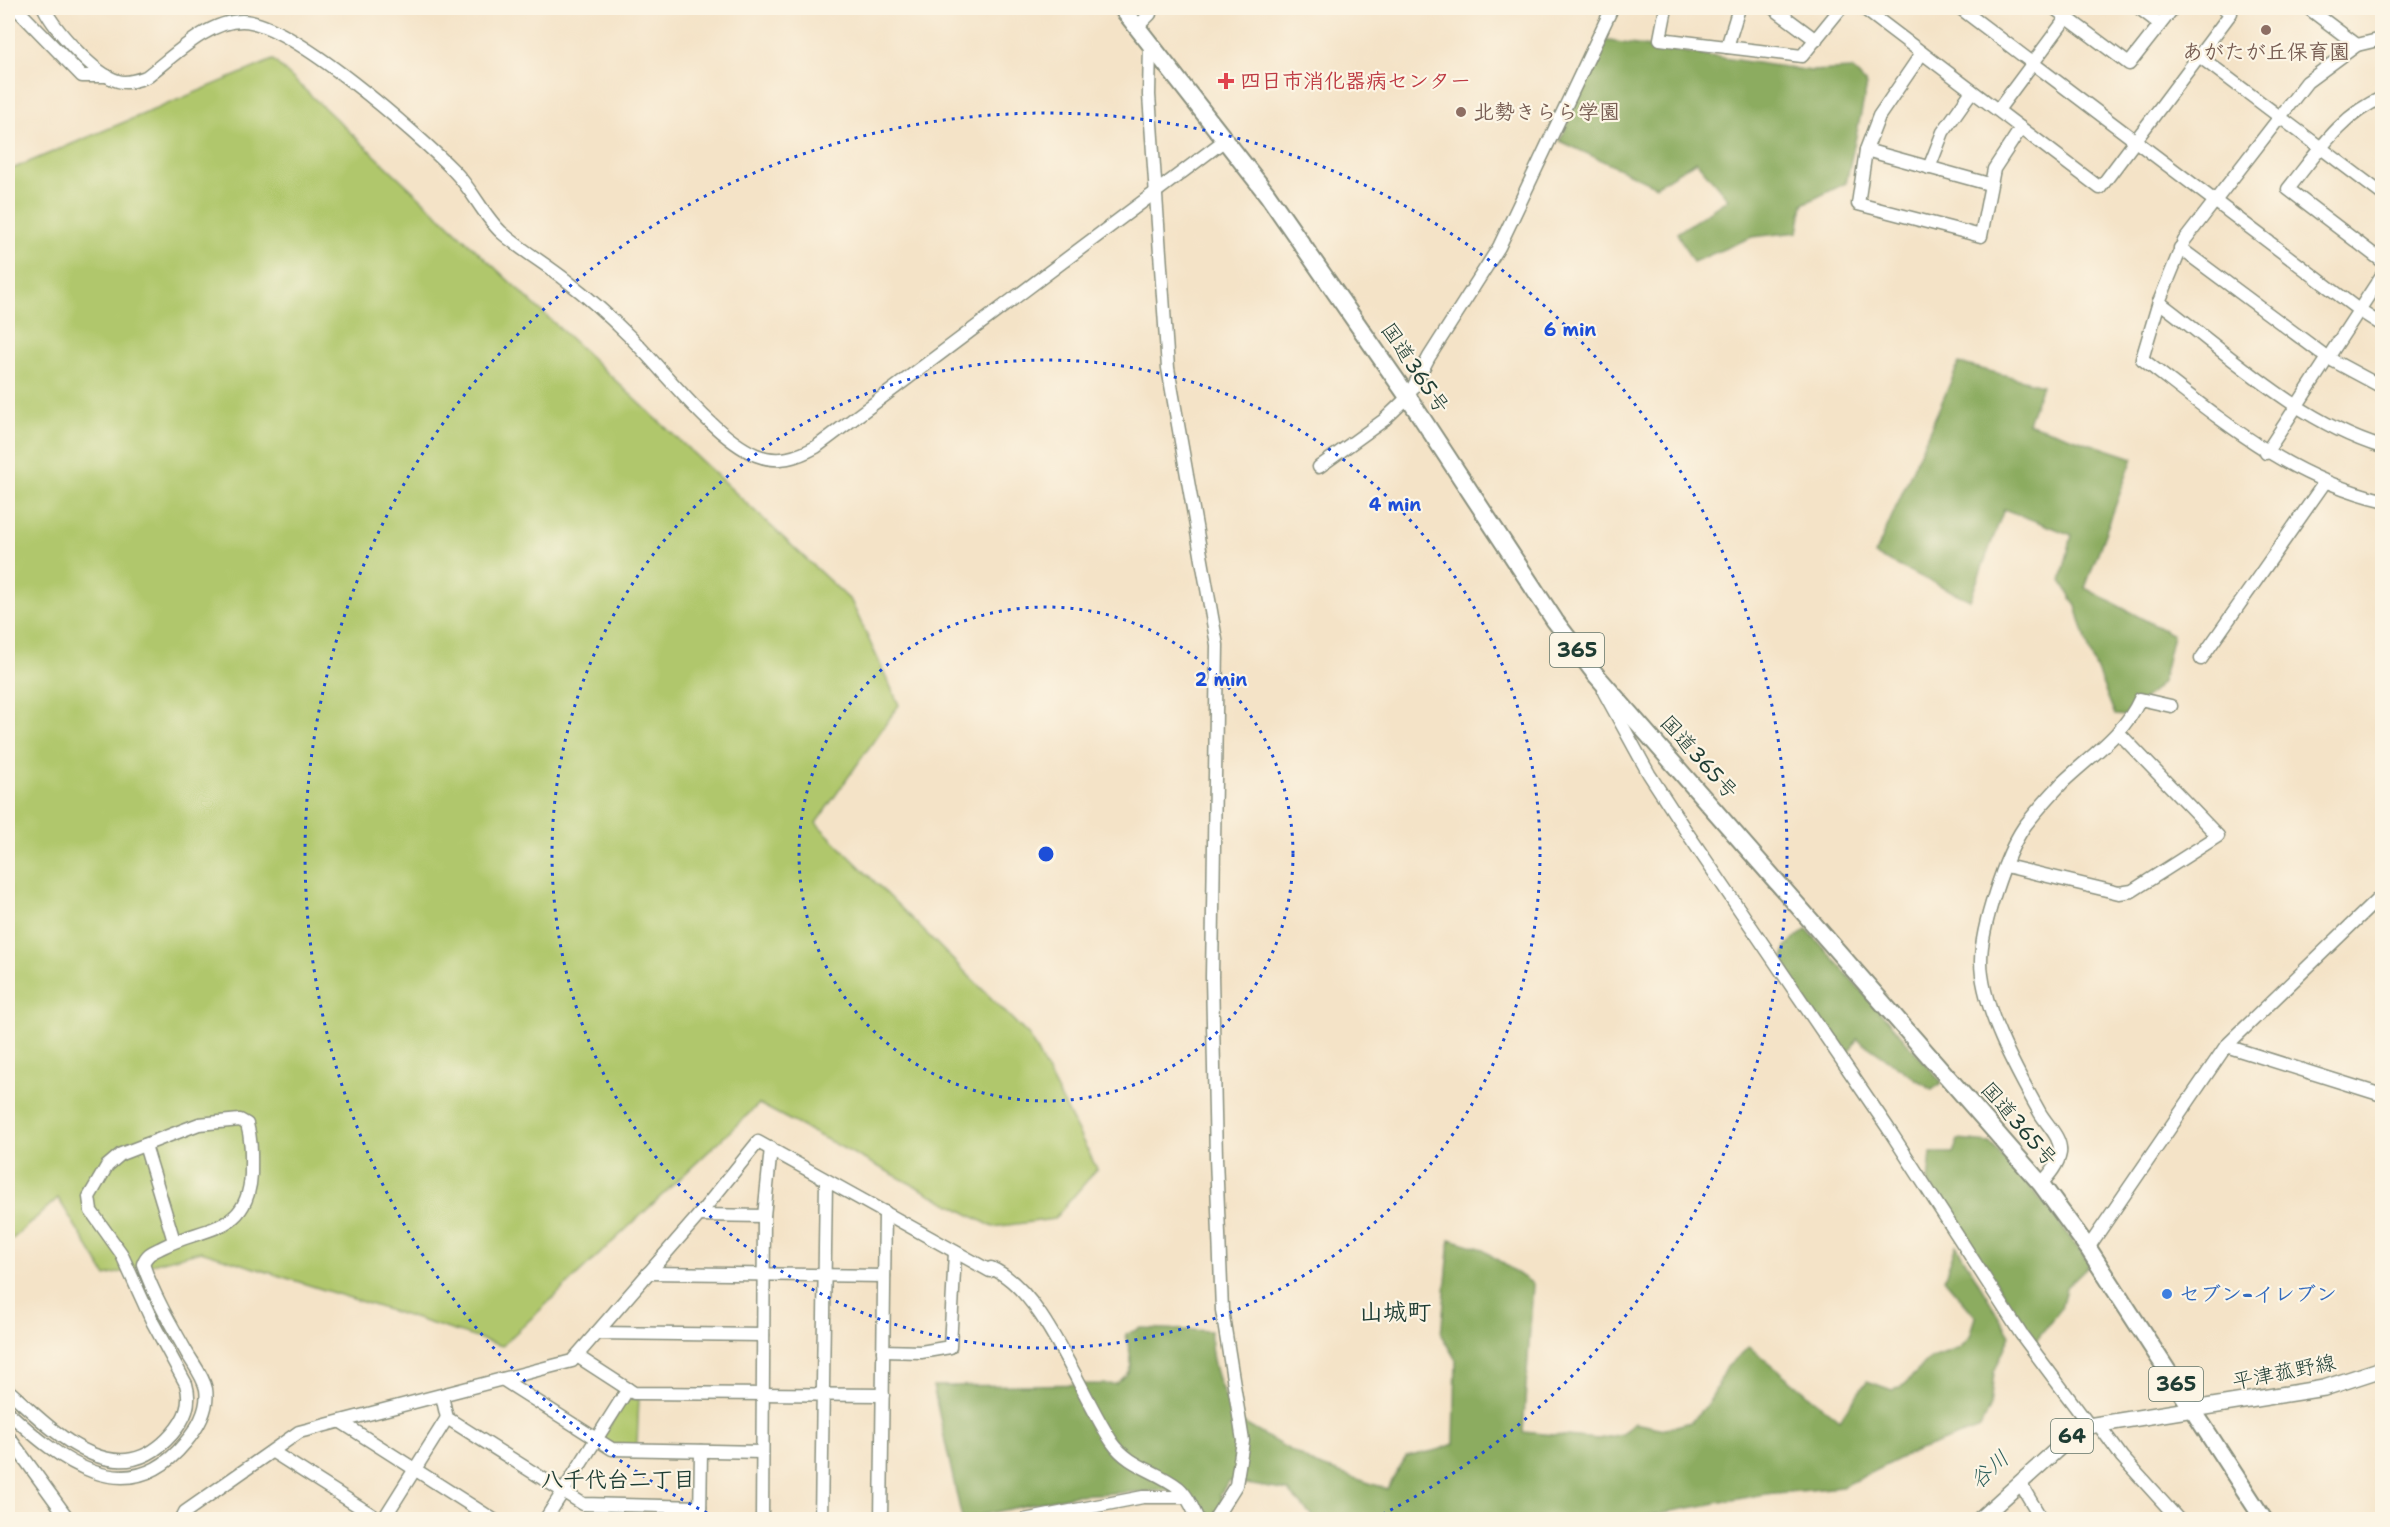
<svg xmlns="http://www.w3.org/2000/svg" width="2390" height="1527" viewBox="0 0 2390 1527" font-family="'Shantell Sans','Klee One',sans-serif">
	<rect width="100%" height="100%" fill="#fcf5e5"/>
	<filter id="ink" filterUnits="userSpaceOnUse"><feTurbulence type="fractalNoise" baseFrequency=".0167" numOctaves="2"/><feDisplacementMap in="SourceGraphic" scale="12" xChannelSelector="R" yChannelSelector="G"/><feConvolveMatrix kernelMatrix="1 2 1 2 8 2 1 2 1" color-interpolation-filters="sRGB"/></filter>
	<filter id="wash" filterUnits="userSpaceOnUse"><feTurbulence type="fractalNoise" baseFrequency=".008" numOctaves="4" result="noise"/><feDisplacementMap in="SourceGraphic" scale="24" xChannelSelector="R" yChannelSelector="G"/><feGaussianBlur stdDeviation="1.35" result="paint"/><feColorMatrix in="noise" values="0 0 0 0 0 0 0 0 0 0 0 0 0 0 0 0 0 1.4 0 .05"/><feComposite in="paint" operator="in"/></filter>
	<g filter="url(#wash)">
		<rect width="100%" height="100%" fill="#f4e3c7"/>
		<g fill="#b0c76c" stroke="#688250" stroke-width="1.5">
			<polygon points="273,60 851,601 899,705 816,823 1029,1036 1097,1169 1054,1219 993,1227 759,1104 502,1346 201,1251 106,1276 58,1198 8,1243 8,165 12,169"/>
			<polygon points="632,1398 639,1398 637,1445 613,1445 605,1441 604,1435 624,1402"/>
		</g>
		<g fill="#8cac60" stroke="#56744a" stroke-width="1.5">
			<polygon points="1603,40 1811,71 1852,69 1867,85 1846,183 1803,204 1798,232 1752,237 1693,262 1677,233 1728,199 1696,161 1656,186 1560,141"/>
			<polygon points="1959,363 2042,385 2028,423 2133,458 2085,588 2173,635 2162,682 2128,716 2115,715 2090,653 2076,606 2061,581 2072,535 2004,509 1970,600 1875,555"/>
			<polygon points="1807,929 1942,1082 1932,1090 1857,1039 1847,1056 1810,1010 1782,965 1786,946"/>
			<polygon points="1958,1140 1990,1143 2044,1203 2090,1264 2066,1287 2061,1309 2035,1341 1928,1182 1931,1153 1953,1153"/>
			<path d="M1450,1239L1480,1248L1533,1284L1523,1432L1598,1439L1623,1434L1634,1423L1665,1429L1691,1422L1708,1404L1727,1367L1749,1347L1839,1420L1867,1381L1892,1390L1900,1388L1930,1359L1960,1348L1970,1336L1976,1317L1944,1279L1956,1245L2010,1335L1994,1372L1990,1406L1980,1428L1906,1455L1842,1487L1765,1494L1623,1520L1315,1519L1288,1491L1229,1481L1220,1494L1229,1519H1208L1176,1490L1075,1495L962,1519L933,1386L1116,1384C1139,1367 1130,1359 1126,1334L1141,1328L1211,1331C1209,1360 1222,1402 1243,1423L1316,1465L1387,1489L1406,1457L1438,1450L1454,1444L1456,1360L1441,1335Z"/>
		</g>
	</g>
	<g filter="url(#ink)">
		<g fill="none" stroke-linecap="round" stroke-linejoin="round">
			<defs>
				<g id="minor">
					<polyline points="16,8 82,76 107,76"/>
					<path d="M44,8C55,30 94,74 118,81C127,84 137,80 146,77C173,57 207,21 242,21C290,21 419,135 454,171C472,189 483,215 501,232C521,250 546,264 567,281C588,297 609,316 628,335C663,369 713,437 756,455C778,464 798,457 816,447L1225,140"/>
					<polyline points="1666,8 1660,39 1802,56 1841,8"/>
					<polyline points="1773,8 1816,40"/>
					<polyline points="1863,8 2100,188 2231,13 2224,8"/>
					<polyline points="1960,8 2360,311 2382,325"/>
					<polyline points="2054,8 2129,64 2173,8"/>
					<polyline points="2139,8 2160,24"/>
					<polyline points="2308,8 2357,45"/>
					<polyline points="1137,27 1150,14 1150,8"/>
					<path d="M2382,39L2357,45L2307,82L2184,241L2159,302L2142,359C2219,418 2286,477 2382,500"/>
					<polyline points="1150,44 1149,95 1168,368 1217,645 1212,977 1216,1158 1222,1310 1243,1441 1236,1485 1214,1520"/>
					<polyline points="1727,47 1739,8"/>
					<polyline points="1922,53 1879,116 1866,150 1858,204 1981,236 1994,169 2021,128"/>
					<polyline points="2199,56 2382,194"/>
					<path d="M2382,98C2341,114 2315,156 2288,189L2382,261"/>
					<polyline points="1998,110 2067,17"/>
					<polyline points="1866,150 1989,184"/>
					<polyline points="1929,168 1943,132 1972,91"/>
					<polyline points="2180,248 2328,358 2382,387"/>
					<path d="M2159,302C2229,354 2297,421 2382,447"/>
					<polyline points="2266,453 2382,275"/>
					<polyline points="1319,467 1384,420 1408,397 1429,357 1499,247 1612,8"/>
					<polyline points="2201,659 2325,482"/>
					<polyline points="1604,692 1649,774 1686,831 1888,1128 2021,1334 2089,1425"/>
					<polyline points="2006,866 2119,893 2132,891 2218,836 2118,732"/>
					<polyline points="2226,1046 2382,1095"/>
					<polyline points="145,1145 174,1241"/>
					<path d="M2041,1184C2049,1175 2058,1165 2060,1153C2062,1138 2047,1125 2040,1113C2017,1072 1981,1007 1981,961C1981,927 2005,855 2024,827C2035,812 2050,796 2063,782C2090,756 2124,735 2140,699L2171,706"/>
					<polyline points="699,1215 764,1216"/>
					<polyline points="2088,1248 2226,1046 2382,895"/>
					<polyline points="648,1273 884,1276"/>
					<polyline points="596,1333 763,1335"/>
					<polyline points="883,1351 921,1352 950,1347 955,1252"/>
					<polyline points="577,1356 634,1393 883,1395"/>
					<polyline points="502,1379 612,1449 762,1452"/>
					<path d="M8,1390C52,1430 116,1498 172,1434C185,1419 192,1404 186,1384L153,1323L121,1253L91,1211L89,1197L107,1166L121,1154L199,1124L240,1120L247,1124C252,1141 251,1157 251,1174C248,1234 204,1226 163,1247C153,1252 147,1253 143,1264C153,1294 171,1325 187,1353C194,1365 203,1376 206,1389C209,1409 197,1429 185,1443C127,1514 58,1459 8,1412"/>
					<polyline points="442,1396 447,1418 583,1504 700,1507"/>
					<polyline points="341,1422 494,1520"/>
					<polyline points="2098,1424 2122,1457 2179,1520"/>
					<polyline points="8,1436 69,1520"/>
					<polyline points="273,1452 380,1520"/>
					<polyline points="2020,1483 2042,1520"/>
					<path d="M181,1520L185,1512L299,1432L572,1361L699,1215L758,1142L990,1271L991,1268C1044,1290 1079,1393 1112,1442C1129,1467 1156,1470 1179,1488C1188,1496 1193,1509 1198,1520"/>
					<polyline points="383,1520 447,1418"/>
					<polyline points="545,1520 628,1389"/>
					<polyline points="700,1520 701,1451"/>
					<polyline points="762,1520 764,1216 771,1148"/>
					<polyline points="821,1520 826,1181"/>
					<polyline points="881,1520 885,1212"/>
					<polyline points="1024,1520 1143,1497 1186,1497"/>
				</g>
				<polyline id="major" points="1979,1520 2082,1427 2324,1388 2382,1369"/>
				<polyline id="highway" points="1122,8 1267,194 1408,397 1555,621 1596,675 2041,1184 2088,1248 2264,1520"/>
			</defs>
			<use href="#minor" stroke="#8a907e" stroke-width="15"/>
			<use href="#major" stroke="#8a907e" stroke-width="18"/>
			<use href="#highway" stroke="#8a907e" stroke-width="20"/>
			<use href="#minor" stroke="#fff" stroke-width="12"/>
			<use href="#major" stroke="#fff" stroke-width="15"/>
			<use href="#highway" stroke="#fff" stroke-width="16"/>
		</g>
	</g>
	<g fill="none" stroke="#1d4ed8" stroke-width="3" stroke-dasharray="3 6">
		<circle cx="1046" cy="854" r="247"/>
		<circle cx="1046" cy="854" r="494"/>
		<path d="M715 1517A741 741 0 1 1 1377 1517"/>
	</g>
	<g fill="#8d6e63" stroke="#fcf5e5" stroke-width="2">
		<circle cx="2266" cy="30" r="6"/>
		<circle cx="1461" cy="112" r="6"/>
	</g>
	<path fill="#e0444e" stroke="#fcf5e5" stroke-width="2" d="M1223 72h6v6h6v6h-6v6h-6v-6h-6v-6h6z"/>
	<circle fill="#3f7fe0" stroke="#fcf5e5" stroke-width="2" cx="2167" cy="1294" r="6"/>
	<g text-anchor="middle" stroke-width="4.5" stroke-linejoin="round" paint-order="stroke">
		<g fill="#fcf5e5" stroke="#617469" stroke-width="1.5">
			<rect x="1550" y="633" width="54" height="34" rx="4.5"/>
			<rect x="2149" y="1367" width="54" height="34" rx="4.5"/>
			<rect x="2051" y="1419" width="42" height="34" rx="4.5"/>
		</g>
		<g font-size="20" font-weight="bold" fill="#1f3d34">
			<text x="1577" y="657">365</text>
			<text x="2176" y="1391">365</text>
			<text x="2072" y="1443">64</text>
		</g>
		<g font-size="21" font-weight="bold" fill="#785e54" stroke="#fcf5e5">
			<text x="2266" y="59">あがたが丘保育園</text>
			<text x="1473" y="119" text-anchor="start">北勢きらら学園</text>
		</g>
		<g font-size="21" font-weight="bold" fill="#be3a42" stroke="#fcf5e5" text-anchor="start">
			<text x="1240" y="88">四日市消化器病センター</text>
		</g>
		<g font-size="21" fill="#1f3d34" stroke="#fcf5e5">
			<text transform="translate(1415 368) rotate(56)" y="7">国道365号</text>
			<text transform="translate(1699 757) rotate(48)" y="7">国道365号</text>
			<text transform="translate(2019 1124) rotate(49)" y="7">国道365号</text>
			<text transform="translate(2284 1372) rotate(-11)" y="7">平津菰野線</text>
		</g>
		<g font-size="21" font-weight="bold" fill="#366cbe" stroke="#fcf5e5" text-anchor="start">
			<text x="2179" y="1301">セブン-イレブン</text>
		</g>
		<g font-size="22" font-style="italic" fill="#2e605c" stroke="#fcf5e5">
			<text transform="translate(1989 1469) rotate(-42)" y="8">谷川</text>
		</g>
		<g font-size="22" font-weight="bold" fill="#1f3d34" stroke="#fcf5e5">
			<text x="618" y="1487">八千代台二丁目</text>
		</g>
		<g font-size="24" font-weight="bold" fill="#1f3d34" stroke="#fcf5e5">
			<text x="1395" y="1320">山城町</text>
		</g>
	</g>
	<circle cx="1046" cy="854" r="9" fill="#1d4ed8" stroke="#fcf5e5" stroke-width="3"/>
	<g font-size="18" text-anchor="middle" font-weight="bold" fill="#1d4ed8" stroke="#fcf5e5" stroke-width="4.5" stroke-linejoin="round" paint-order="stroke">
		<text x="1570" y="336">6 min</text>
		<text x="1395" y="511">4 min</text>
		<text x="1221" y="686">2 min</text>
	</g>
	<rect width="2390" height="1527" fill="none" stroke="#fcf5e5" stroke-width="30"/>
</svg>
